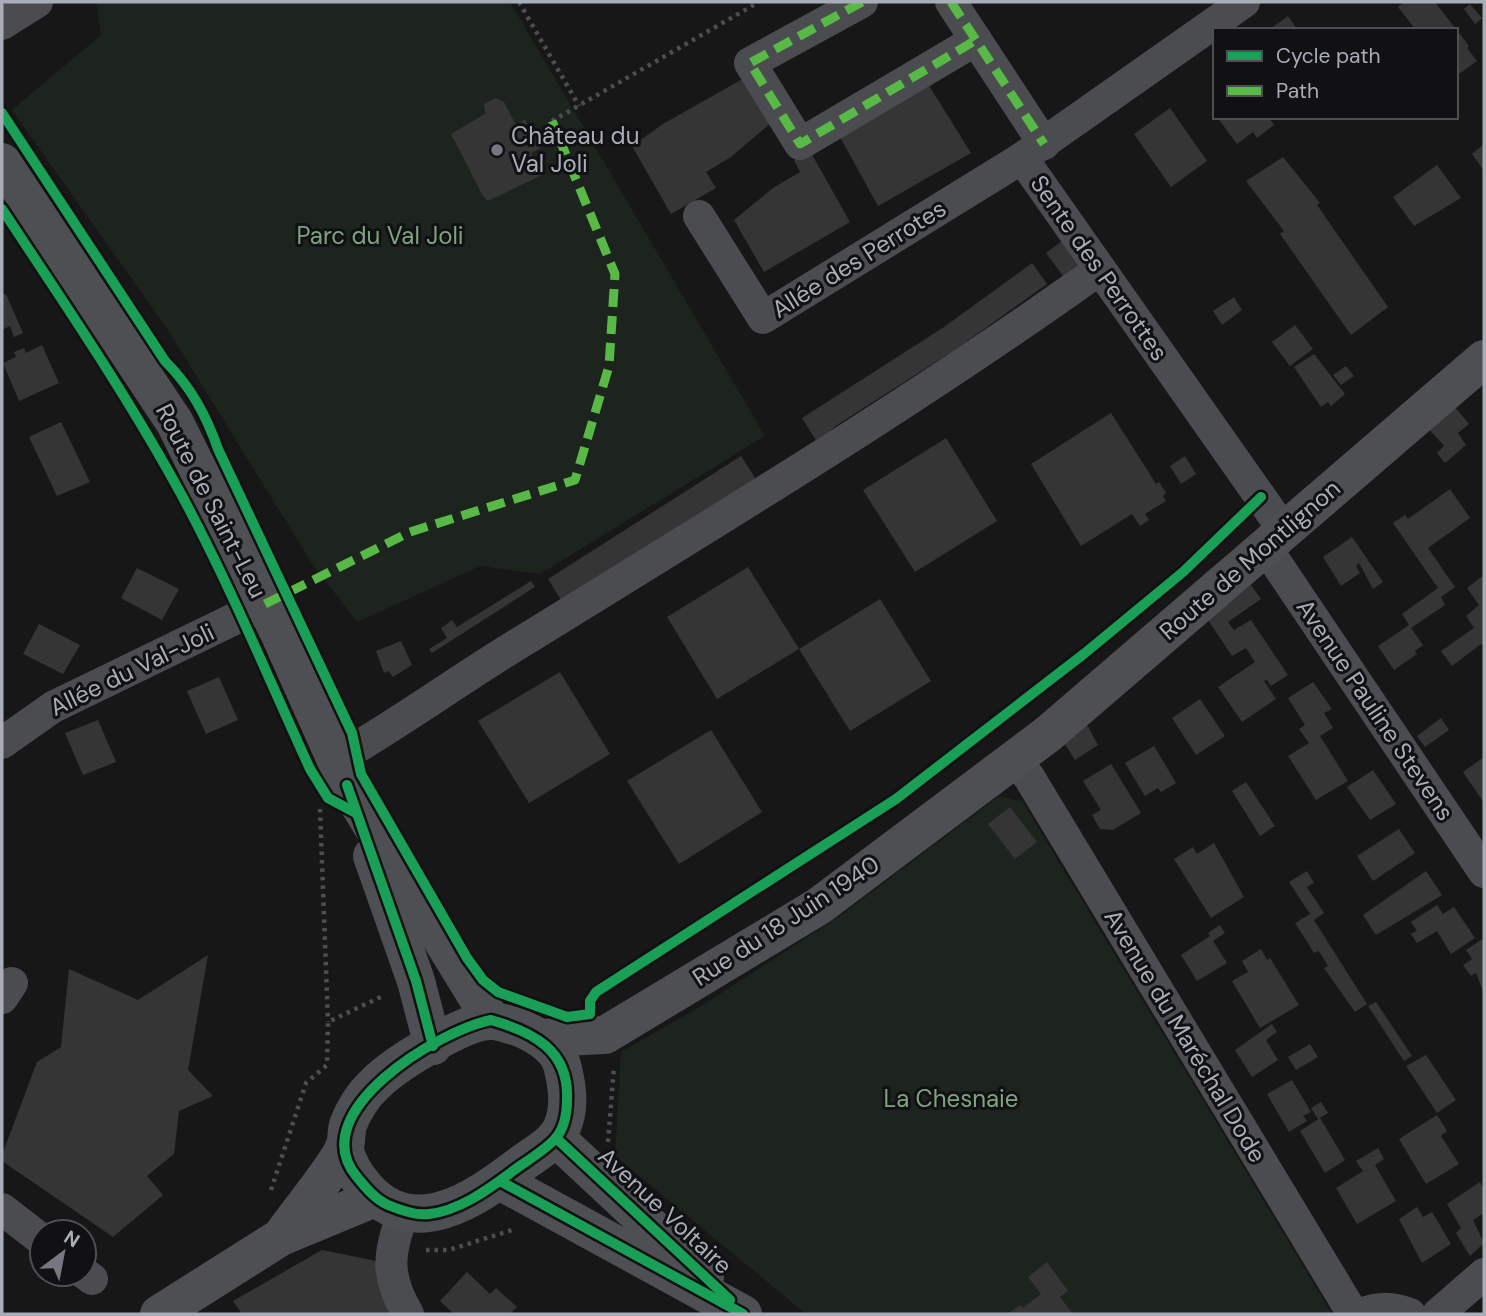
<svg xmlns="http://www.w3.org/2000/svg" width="1486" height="1316" viewBox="0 0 1486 1316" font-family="'DM Sans',sans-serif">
	<rect width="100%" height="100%" fill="#171717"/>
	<g fill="#1d241e">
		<polygon points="96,2 510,2 765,436 540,574 480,566 357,622 311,562 168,330 12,110 101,35"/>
		<polygon points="999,796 1022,801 1331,1312 1330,1314 806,1314 615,1156 621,1052 698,1008 837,918"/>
	</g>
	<g fill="#353536">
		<polygon points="1404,2 1435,2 1469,46 1467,48 1477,61 1456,76 1456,30 1416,30 1398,7"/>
		<polygon points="1470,4 1482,18 1475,24 1464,9"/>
		<polygon points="1288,16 1298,30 1269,30"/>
		<polygon points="746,77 772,122 731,157 706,172 716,188 671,214 632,146 663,124"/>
		<polygon points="928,84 971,153 878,206 839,135"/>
		<polygon points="495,98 504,102 516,125 525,119 541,148 531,153 542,175 488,201 483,196 451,134 485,114 484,104"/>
		<polygon points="1170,108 1207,161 1171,187 1134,134"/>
		<polygon points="1217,117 1273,117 1270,119 1274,125 1257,138 1253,132 1237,144"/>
		<polygon points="1484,144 1484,171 1472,154"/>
		<polygon points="810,151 850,222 764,272 734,220 773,188 800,172 794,160"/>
		<polygon points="1283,157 1320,203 1317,205 1388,307 1351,335 1280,234 1284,231 1246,181"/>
		<polygon points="1437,165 1461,198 1414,226 1393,197"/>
		<polygon points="1066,238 1083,261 1063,276 1046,253"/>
		<polygon points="1032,263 1047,284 959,347 837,425 817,442 802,418 944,327"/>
		<polygon points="6,294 23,333 14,337 10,326 2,330 2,295"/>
		<polygon points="1234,297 1242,310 1222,325 1213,311"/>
		<polygon points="1295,325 1313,349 1290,366 1272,342"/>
		<polygon points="42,345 59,383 19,401 3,363 16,357 14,352 24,348 26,353"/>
		<polygon points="1314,354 1345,394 1331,406 1328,402 1321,407 1294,367"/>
		<polygon points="1346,366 1354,376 1341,385 1333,375"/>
		<polygon points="1455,407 1469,424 1458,433 1466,445 1445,463 1437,453 1444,446 1429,429"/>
		<polygon points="1111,413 1156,484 1159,482 1166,493 1163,496 1166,501 1145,514 1149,520 1140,526 1132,514 1081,546 1031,464"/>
		<polygon points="61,422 90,482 57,496 29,437"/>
		<polygon points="946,438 997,521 915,572 863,490"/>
		<polygon points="741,456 757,481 563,603 548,579"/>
		<polygon points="1185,456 1196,474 1181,484 1170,466"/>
		<polygon points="1450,489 1470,518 1428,548 1455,587 1441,597 1445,605 1411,628 1423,645 1415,651 1417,654 1394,670 1378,646 1409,625 1402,614 1438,588 1393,523 1405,515 1408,519"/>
		<polygon points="1352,537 1383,582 1373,589 1359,563 1356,566 1360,573 1341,586 1323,557"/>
		<polygon points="748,567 799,649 717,699 667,617"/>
		<polygon points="137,568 179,589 162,620 121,598"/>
		<polygon points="1484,575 1484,647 1481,644 1452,666 1441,651 1474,628 1466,616 1479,605 1467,588"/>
		<polygon points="531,581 535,587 432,653 429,649 447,638 441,628 452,620 457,627"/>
		<polygon points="1251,585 1261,599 1228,622 1234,630 1251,620 1288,675 1271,686 1267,680 1264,681 1276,699 1242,722 1218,687 1255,662 1246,648 1232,656 1208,620"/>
		<polygon points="880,599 931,681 850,731 799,649"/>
		<polygon points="39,624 80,645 63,674 23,654"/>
		<polygon points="401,641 412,665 393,677 389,671 384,673 376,651"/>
		<polygon points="560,672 610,754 529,803 478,721"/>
		<polygon points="219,677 238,720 206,734 187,691"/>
		<polygon points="1313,682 1332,709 1324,713 1333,728 1320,736 1348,781 1316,800 1288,756 1309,743 1299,729 1305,725 1288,698"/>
		<polygon points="1200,699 1225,736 1196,755 1172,718"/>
		<polygon points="1441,718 1449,730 1425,747 1417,736"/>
		<polygon points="98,720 116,762 83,775 65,733"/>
		<polygon points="1087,725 1098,745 1075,760 1065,744"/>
		<polygon points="711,730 762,812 679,864 627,781"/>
		<polygon points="1154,746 1176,783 1161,792 1158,788 1145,796 1125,763"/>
		<polygon points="1484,757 1484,803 1463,772"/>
		<polygon points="1111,764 1141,813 1113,830 1100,829 1092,815 1101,810 1083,781"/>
		<polygon points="1373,770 1396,804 1370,820 1347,787"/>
		<polygon points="1246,782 1275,826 1260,836 1232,791"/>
		<polygon points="1010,807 1037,842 1015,859 988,824"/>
		<polygon points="1399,829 1415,853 1373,881 1357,856"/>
		<polygon points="1214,843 1244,897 1211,918 1174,859 1193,847 1197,854"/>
		<polygon points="1307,871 1314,883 1307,887 1324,913 1314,920 1367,1004 1355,1012 1324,968 1328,966 1319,951 1314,953 1295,923 1310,914 1289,882"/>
		<polygon points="1426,871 1442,895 1376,935 1363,915"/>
		<polygon points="1437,905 1443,914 1454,907 1475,938 1451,954 1437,931 1417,943 1411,934 1417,931 1411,922"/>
		<polygon points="1220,925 1225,933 1213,941 1227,963 1197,981 1181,955 1210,936 1208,933"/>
		<polygon points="1482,939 1484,942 1484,994 1476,973 1471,976 1463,965 1472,959 1466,950"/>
		<polygon points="1261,949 1267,960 1270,958 1299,1005 1260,1028 1232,981 1248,972 1242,961"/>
		<polygon points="208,955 188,1070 213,1096 179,1111 174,1154 147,1176 163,1195 113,1237 2,1161 2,1155 37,1062 61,1047 69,969 138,1000"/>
		<polygon points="1376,1002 1412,1056 1404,1061 1368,1006"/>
		<polygon points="1272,1024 1277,1032 1266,1040 1278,1060 1252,1077 1235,1050"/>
		<polygon points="1310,1044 1318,1057 1296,1070 1288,1057"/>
		<polygon points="1426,1055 1456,1100 1437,1113 1406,1066"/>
		<polygon points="1292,1080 1311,1112 1303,1116 1307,1121 1289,1132 1267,1094"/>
		<polygon points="1321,1102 1328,1113 1318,1119 1311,1108"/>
		<polygon points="1437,1115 1447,1131 1441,1136 1459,1164 1426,1184 1399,1139"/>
		<polygon points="1320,1118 1345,1160 1325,1173 1300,1131"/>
		<polygon points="1378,1148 1384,1159 1375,1165 1396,1201 1357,1224 1336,1188 1363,1171 1356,1161"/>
		<polygon points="1480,1182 1484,1189 1484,1213 1473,1220 1484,1243 1470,1256 1456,1233 1461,1228 1447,1204"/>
		<polygon points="1417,1207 1423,1217 1432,1212 1451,1244 1422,1263 1399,1219"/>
		<polygon points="322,1250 376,1261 396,1314 242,1314 233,1301"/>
		<polygon points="1047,1262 1068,1291 1060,1297 1073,1314 1008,1314 1020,1305 1023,1308 1041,1294 1028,1277"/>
		<polygon points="467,1272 490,1294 496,1288 517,1307 510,1314 454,1314 440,1301"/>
	</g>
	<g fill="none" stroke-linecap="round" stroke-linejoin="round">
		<g stroke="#4d4e52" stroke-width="4.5" stroke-dasharray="3.5 5" stroke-linecap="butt">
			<polyline points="519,2 579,106"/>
			<polyline points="552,121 759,2"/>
			<polyline points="320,809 328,1022"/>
			<polyline points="608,1142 614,1067"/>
			<polyline points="271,1190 306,1083 327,1065 328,1022 385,995"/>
			<polyline points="426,1250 449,1250 515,1229"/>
		</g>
		<g stroke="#4b4c50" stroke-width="32">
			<polyline points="862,2 750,63 800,144 976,40"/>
			<polyline points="951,2 1044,144"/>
			<polyline points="1244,2 1022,158 1285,532"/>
			<polyline points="2,24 37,2"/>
			<polyline points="699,216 763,318 1022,158"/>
			<polyline points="1266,548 1484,872"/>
			<polyline points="2,743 53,707 265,604"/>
			<polyline points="1015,760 1029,777 1353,1314"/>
			<path d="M334,761C402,722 464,676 531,636C723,517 916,401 1100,269"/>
			<polyline points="2,998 12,983"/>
			<polyline points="2,1209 42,1240"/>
			<path d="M404,1211C388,1253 385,1275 408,1314"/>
			<polyline points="84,1273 92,1279"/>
			<path d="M1361,1314C1379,1307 1391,1307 1410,1314"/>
			<polyline points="1438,1314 1484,1274"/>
		</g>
		<g stroke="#4d4f52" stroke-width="38">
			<polyline points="2,162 175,423 279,633 347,785 491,1020"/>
			<polyline points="372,856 416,981 433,1046"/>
			<polyline points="540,1038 605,1035 819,906 1048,734 1484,359"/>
			<polyline points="556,1138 705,1277"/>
			<polyline points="500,1181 743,1314"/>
			<path d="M281,1237C295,1216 337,1166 345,1146C347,1139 346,1131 348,1125C353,1111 363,1095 374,1085C393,1065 461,1023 488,1021C497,1020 506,1024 514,1026C531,1031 557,1046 562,1065C567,1084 571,1107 562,1127C555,1144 534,1154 520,1165C475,1199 414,1242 366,1188C355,1175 348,1164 344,1147"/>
			<polyline points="159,1314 281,1237 375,1198"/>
		</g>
		<g stroke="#58b947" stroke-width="9" stroke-dasharray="18 9" stroke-linecap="butt">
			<polyline points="862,2 750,63 800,144 976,40"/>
			<polyline points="951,2 1044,144"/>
			<polyline points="265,604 410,532 575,480 609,366 615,274 552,121"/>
		</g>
		<defs>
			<g id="cycleway">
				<path d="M2,113L165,361C191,387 206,415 218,449L352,733L361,774L467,958L483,980L498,992L567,1017L590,1014V1001L596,992L896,799L1085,653L1183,572L1261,497"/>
				<path d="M2,209C64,303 127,395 181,494C229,583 268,677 310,769L328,798L356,813"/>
				<polyline points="347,785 416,981 433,1046"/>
				<path d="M491,1020C533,1032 569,1050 567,1099C567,1112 565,1128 555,1139C543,1152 523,1163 509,1174C486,1191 458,1211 429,1214C416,1216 400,1210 388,1205C375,1199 366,1188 357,1177C302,1112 440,1030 491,1020Z"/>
				<polyline points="556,1138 730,1300"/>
				<polyline points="500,1181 743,1314"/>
			</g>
		</defs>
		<use href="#cycleway" stroke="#111113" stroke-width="15"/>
		<use href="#cycleway" stroke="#1a9f57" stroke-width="10"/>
	</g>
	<circle fill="#757880" stroke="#111113" stroke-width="2.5" cx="497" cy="150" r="7"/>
	<g text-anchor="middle" stroke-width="6" stroke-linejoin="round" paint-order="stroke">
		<g font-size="24" fill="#a8adb8" stroke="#111113" text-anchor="start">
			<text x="511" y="144">Château du<tspan x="511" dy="28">Val Joli</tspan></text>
		</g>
		<g font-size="24" fill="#7fa381" stroke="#111113">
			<text x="380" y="244">Parc du Val Joli</text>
			<text x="951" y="1107">La Chesnaie</text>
		</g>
		<g font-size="24" fill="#a8adb8" stroke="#111113">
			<text transform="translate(859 259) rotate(-32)" y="8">Allée des Perrotes</text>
			<text transform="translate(1099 268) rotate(55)" y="8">Sente des Perrottes</text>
			<text transform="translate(211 501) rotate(63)" y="8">Route de Saint-Leu</text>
			<text transform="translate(1250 560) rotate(-41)" y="8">Route de Montlignon</text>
			<text transform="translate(132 670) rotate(-26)" y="8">Allée du Val-Joli</text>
			<text transform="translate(1375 710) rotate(56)" y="8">Avenue Pauline Stevens</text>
			<text transform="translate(786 921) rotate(-33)" y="8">Rue du 18 Juin 1940</text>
			<text transform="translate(1185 1036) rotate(59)" y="8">Avenue du Maréchal Dode</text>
			<text transform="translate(665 1211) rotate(43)" y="8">Avenue Voltaire</text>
		</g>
	</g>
	<rect width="1486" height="1316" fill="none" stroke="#a8adb8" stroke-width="7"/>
	<rect x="1213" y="28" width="245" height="91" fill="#111113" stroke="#4d4f55" stroke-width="2"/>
	<rect x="1227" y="51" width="35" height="10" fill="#1a9f57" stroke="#4d4f55" stroke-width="2"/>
	<text x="1276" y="63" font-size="21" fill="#a8adb8">Cycle path</text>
	<rect x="1227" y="86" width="35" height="10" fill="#58b947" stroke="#4d4f55" stroke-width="2"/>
	<text x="1276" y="98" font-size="21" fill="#a8adb8">Path</text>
	<g transform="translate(63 1253) rotate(32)"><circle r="33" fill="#111113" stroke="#4d4f55" stroke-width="2"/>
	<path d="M0-5L12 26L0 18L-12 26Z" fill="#757880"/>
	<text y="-10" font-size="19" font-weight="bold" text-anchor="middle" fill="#a8adb8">N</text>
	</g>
</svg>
